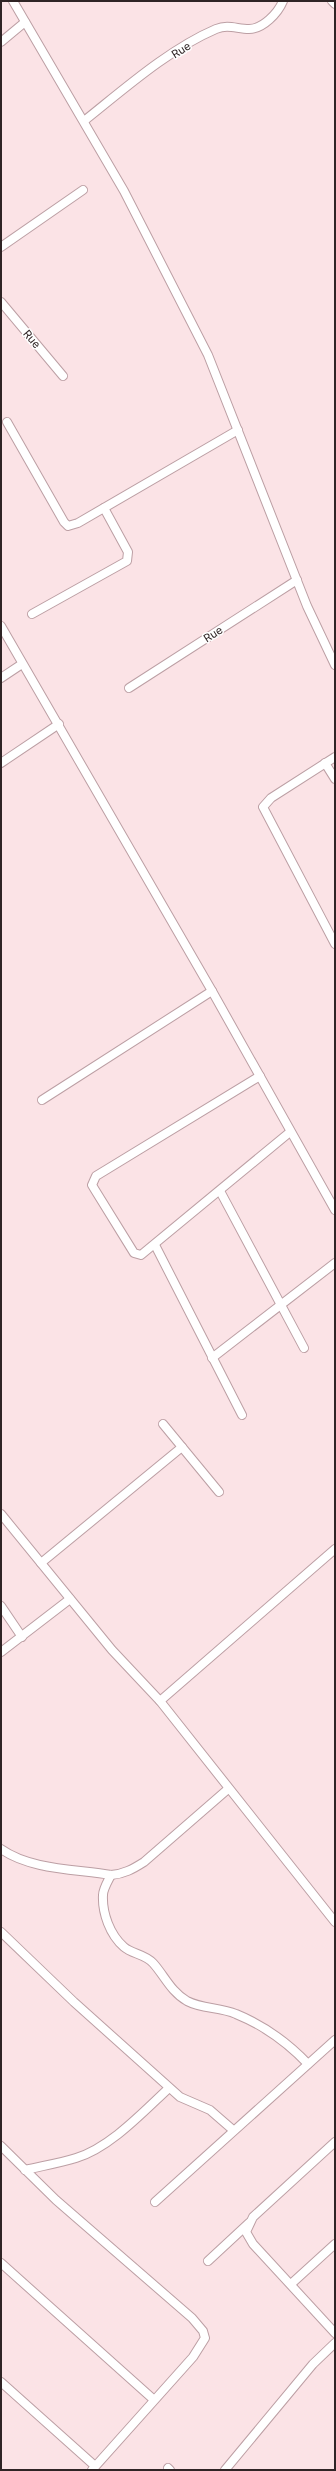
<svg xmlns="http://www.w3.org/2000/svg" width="336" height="2471" viewBox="0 0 336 2471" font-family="Inter,sans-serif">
	<rect width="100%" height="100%" fill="#fbe3e6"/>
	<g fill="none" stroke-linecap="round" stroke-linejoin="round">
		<defs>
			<g id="street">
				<polyline points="13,1 124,191 208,355 307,606 335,665"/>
				<polyline points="332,1 335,4"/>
				<polyline points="1,42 25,22"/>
				<path d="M84,121C123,90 169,49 216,29C228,24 237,29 249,29C263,29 278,13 283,1"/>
				<polyline points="1,247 83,190"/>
				<polyline points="1,302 63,376"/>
				<polyline points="7,422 64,522 68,526 78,523 238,430"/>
				<polyline points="32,614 127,561 128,552 104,508"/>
				<polyline points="1,626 212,991 335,1210"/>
				<polyline points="1,678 22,664"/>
				<polyline points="129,688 297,580"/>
				<polyline points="335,757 271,798 263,807 335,944"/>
				<polyline points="1,763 59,724"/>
				<polyline points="325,763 335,779"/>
				<polyline points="260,1076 96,1176 92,1185 95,1190 134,1253 141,1255 290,1132"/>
				<polyline points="42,1100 212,991"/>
				<polyline points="220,1191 304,1348"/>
				<polyline points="155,1245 242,1415"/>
				<polyline points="212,1358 335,1263"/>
				<polyline points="163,1424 219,1492"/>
				<polyline points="1,1514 112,1650 160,1701 335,1922"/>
				<polyline points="41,1563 182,1447"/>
				<polyline points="1,1606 22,1637"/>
				<polyline points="1,1652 70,1599"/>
				<polyline points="160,1701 335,1549"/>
				<path d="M1,1849C31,1870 76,1869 111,1875C124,1874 133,1869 144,1862L228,1789"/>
				<path d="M111,1875C108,1881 103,1889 103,1895C102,1913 110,1935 124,1947C132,1954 145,1954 153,1963C164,1975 171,1992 187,2001C202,2009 220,2007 236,2014C263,2025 288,2043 308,2064"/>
				<polyline points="1,1932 74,2002 180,2097 210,2110 233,2130"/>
				<polyline points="335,2142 253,2217 246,2232 253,2244 335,2333"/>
				<polyline points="1,2146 56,2200 192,2318 203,2331 205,2338 193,2357 92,2470"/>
				<path d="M25,2170C42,2166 60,2163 76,2158C110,2148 144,2111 169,2088"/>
				<polyline points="155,2202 335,2040"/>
				<polyline points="208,2261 249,2223"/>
				<polyline points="1,2263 153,2399"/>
				<polyline points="291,2284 335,2244"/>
				<polyline points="1,2382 95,2466"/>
				<polyline points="168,2468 170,2470"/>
				<polyline points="225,2470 313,2364 335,2343"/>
			</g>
		</defs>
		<use href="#street" stroke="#bc9fa4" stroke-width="10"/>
		<use href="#street" stroke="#fff" stroke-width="8"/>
	</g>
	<g text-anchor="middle" stroke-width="3" stroke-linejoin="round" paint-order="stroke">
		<g font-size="11" fill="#2f2425" stroke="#fff">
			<text transform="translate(181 50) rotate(-33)" y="4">Rue</text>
			<text transform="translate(32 339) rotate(50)" y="4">Rue</text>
			<text transform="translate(213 634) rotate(-33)" y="4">Rue</text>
		</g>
	</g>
	<rect width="336" height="2471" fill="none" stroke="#2f2425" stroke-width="4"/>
</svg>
